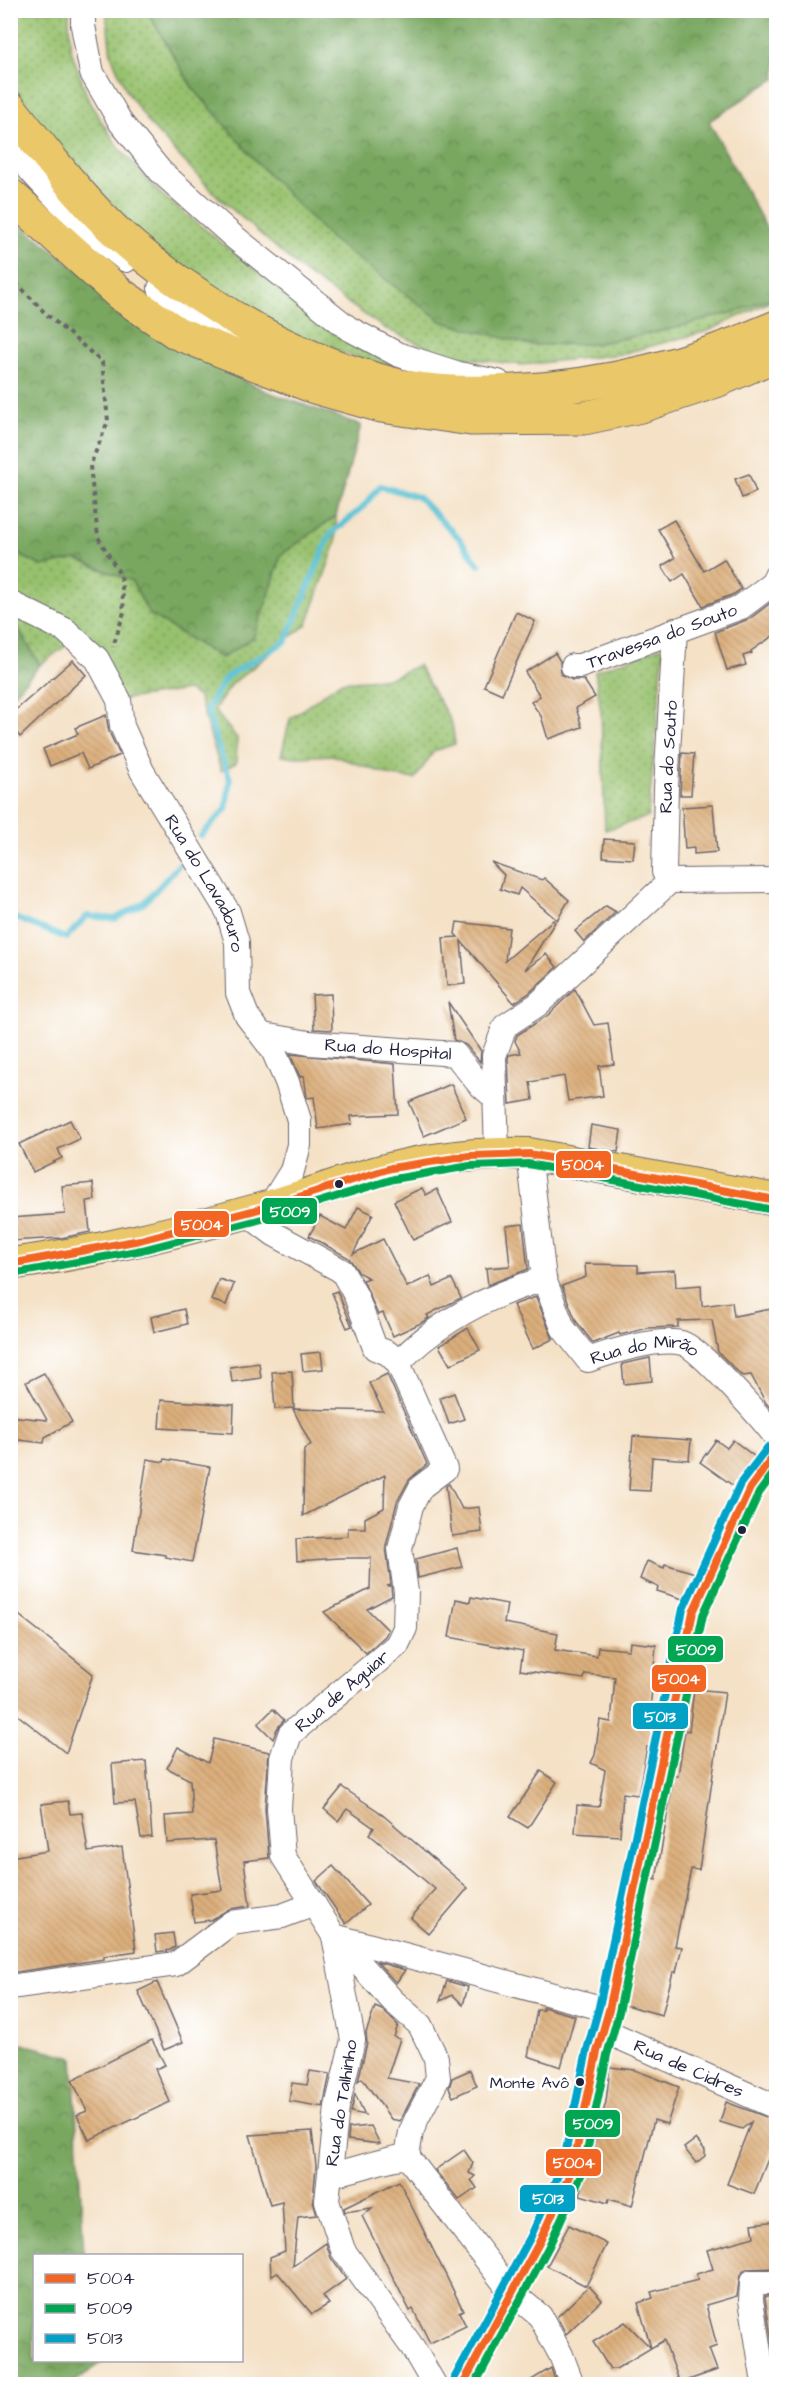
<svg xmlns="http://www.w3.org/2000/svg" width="787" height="2395" viewBox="0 0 787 2395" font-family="'Architects Daughter',sans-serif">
	<defs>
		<pattern id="grass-dots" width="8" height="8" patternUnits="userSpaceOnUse" patternTransform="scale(1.5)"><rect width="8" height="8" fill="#97c16d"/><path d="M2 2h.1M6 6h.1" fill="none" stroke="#7b9c5b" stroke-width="1.8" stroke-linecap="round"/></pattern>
		<pattern id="forest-crowns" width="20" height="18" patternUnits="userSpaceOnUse" patternTransform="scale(1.5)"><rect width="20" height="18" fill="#79a760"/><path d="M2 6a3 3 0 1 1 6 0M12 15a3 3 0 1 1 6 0" fill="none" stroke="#638850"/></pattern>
		<pattern id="building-back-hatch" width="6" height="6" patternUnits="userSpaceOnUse" patternTransform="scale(1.5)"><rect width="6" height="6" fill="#dcaf7b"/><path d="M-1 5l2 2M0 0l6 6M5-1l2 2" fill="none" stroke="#bc966b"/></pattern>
	</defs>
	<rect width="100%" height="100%" fill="#fff"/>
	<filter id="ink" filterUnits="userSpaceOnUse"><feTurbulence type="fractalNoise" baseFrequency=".0167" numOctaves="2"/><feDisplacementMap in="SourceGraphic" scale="12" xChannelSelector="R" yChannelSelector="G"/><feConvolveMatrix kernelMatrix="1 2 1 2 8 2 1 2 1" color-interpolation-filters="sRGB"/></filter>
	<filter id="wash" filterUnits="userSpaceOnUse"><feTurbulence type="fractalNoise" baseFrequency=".008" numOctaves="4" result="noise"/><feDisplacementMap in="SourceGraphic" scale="24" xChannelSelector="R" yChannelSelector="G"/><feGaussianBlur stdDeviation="1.35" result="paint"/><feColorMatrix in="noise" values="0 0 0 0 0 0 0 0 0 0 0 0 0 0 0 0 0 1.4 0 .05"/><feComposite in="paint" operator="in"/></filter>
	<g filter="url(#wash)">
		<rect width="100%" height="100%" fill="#f4e1c6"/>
		<g fill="url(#grass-dots)" stroke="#5c7254" stroke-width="1.5">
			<polygon points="10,11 69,11 70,47 89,102 119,148 161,194 334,333 382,358 436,381 283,335 152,247 44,132 11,83"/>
			<path d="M106,11H147L192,87L594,344C656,332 717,318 776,297V299L708,331L621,354L521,365L444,355L384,328L305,273L216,195L151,126L127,92L111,55Z"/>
			<polygon points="336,516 336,543 307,624 232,684 214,710 237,738 236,763 221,771 199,698 188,690 119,700 75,639 40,665 11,616 11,551 42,566 76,559 132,581 149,614 269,595 281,555"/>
			<polygon points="664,646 648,817 605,830 601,712 595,671"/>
			<polygon points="418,665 452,723 455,744 434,751 415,779 392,776 332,755 301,757 281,756 290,719 340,682 390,678"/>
		</g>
		<g fill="url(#forest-crowns)" stroke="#4e644e" stroke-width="1.5">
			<polygon points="147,11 776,11 776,78 709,121 776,246 776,297 734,312 667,330 594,344 530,345 443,322 331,239 262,168 192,87"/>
			<polygon points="11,217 169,341 265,391 361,425 336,516 281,555 269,595 253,638 221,658 149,614 132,581 76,559 42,566 11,551"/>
			<polygon points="11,616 40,665 11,698"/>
			<polygon points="11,2041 73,2057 84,2255 34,2256 34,2360 104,2361 72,2384 11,2384"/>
		</g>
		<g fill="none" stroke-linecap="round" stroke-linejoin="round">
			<g stroke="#56c0d2" stroke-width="6">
				<polyline points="201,836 226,809 230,779 216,741 207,709 226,677 286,641 330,535 364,506 380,486 418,497 459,538 479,565"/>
				<polyline points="10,916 66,938 87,916 115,919 144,903 179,865"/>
			</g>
		</g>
		<g id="blocks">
			<g fill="url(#building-back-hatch)">
				<polygon points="749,474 756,492 742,498 735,479"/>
				<polygon points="674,520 704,571 724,559 741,589 734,594 703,606 684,574 672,582 662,566 675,558 658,529"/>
				<polygon points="777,598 777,633 751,651 752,653 743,656 746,665 727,670 715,632 749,619"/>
				<polygon points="516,612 535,621 502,694 484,686"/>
				<polygon points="555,653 560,661 561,674 572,680 584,680 595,697 576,708 582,727 548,739 541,716 531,702 540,696 525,672"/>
				<polygon points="73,660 86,675 20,737 10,726 10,715"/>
				<polygon points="106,715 109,732 120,755 88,769 81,753 50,766 43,749 78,734 75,728"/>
				<polygon points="682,753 694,754 691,795 680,795"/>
				<polygon points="713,805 717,852 694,854 694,848 685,849 682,807"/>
				<polygon points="604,839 635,841 633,859 603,857"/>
				<polygon points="491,862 542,880 544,878 569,900 557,920 520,888 517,895 500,889 504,875"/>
				<polygon points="606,906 616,912 584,942 575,931"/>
				<polygon points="553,920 555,922 525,970 546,954 557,967 528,994 514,1003 461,941 465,984 447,986 443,938 458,937 455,934 457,922 509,928 505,961"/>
				<polygon points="575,989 594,1025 608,1023 614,1064 599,1066 603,1096 568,1101 564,1076 530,1082 533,1100 510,1104 508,1058 509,1055 521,1053 515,1041 517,1035 547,1016"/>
				<polygon points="331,994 332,1030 314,1029 312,995"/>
				<polygon points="448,1002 481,1051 480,1062 466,1045 454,1040"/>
				<polygon points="290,1054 395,1064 398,1114 351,1116 352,1124 318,1129 314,1097 307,1098 304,1076 300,1077"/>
				<polygon points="451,1084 466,1118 424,1136 409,1102"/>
				<polygon points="70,1120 80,1139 58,1149 62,1158 33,1172 19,1144"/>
				<polygon points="591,1125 621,1130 618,1152 588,1147"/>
				<polygon points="93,1183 95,1200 87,1201 90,1232 61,1238 10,1241 10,1218 65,1214 62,1186"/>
				<polygon points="422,1188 426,1195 437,1189 452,1222 413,1240 394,1201"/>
				<polygon points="358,1207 373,1214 353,1254 383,1239 407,1287 430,1276 434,1287 452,1279 461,1298 427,1315 429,1318 421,1323 393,1336 383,1313 378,1315 363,1280 369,1278 359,1273 349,1258 309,1236 320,1216 346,1230"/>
				<polygon points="523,1224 528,1269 488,1285 486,1268 510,1266 506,1226"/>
				<polygon points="585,1264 638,1265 638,1272 675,1270 676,1287 701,1285 702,1306 732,1302 734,1316 777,1308 777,1415 766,1403 751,1375 742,1376 718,1352 712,1320 678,1321 678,1327 648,1328 620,1335 619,1333 593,1343 576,1321 562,1286 586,1277"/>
				<polygon points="219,1279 234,1284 226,1305 211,1300"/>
				<polygon points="337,1291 352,1326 347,1328 332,1293"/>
				<polygon points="536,1297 553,1339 533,1349 513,1305"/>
				<polygon points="184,1309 187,1324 154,1332 151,1317"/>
				<polygon points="468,1328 480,1350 450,1365 439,1346"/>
				<polygon points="321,1352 323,1369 303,1371 301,1354"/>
				<polygon points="650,1358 652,1381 624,1384 622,1364"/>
				<polygon points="259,1363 261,1378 232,1382 230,1367"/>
				<polygon points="292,1371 294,1408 275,1409 272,1372"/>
				<polygon points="44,1373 72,1422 45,1437 44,1443 10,1439 10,1416 47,1420 26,1382"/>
				<polygon points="387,1374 427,1464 409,1480 397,1502 386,1546 391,1585 387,1586 391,1586 392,1596 367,1609 388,1630 385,1636 366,1653 324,1612 370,1589 371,1558 339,1558 297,1561 296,1539 348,1536 348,1528 365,1528 365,1518 384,1508 385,1475 303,1516 304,1449 311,1445 293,1409 383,1411 369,1383"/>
				<polygon points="454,1393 464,1419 449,1424 440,1398"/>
				<polygon points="161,1400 234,1405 233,1433 159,1428"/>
				<polygon points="633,1436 691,1440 689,1460 652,1457 650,1491 629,1490"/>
				<polygon points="716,1440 727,1448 733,1440 755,1457 735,1487 700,1462"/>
				<polygon points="147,1459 164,1462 165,1459 210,1467 192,1562 165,1557 165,1555 133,1550"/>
				<polygon points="449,1484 462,1509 479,1507 482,1532 452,1536 446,1486"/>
				<polygon points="457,1548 462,1567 418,1578 416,1559"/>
				<polygon points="647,1561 664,1568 665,1564 695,1573 683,1599 657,1591 658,1587 640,1579"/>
				<polygon points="471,1597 507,1604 504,1623 558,1633 555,1650 597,1656 598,1647 629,1650 630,1642 656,1645 650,1711 654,1711 650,1747 647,1747 638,1795 623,1793 620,1836 575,1833 577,1805 599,1807 605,1770 591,1763 595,1755 600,1720 611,1722 615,1677 585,1674 584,1679 520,1670 523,1651 449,1637 456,1599 470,1602"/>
				<polygon points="10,1608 93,1674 66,1753 10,1709"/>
				<polygon points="694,1689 725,1692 699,1870 691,1869 675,1946 682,1947 676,1972 673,1972 662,2015 625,2005 652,1879 656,1880 674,1776 678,1776 685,1730 689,1731"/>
				<polygon points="273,1709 284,1720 277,1729 273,1739 258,1724"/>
				<polygon points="214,1739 269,1752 265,1808 269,1858 244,1861 250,1906 229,1909 211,1920 194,1922 190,1894 222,1890 214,1840 167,1843 165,1816 192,1814 190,1780 167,1768 178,1747 208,1763"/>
				<polygon points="146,1761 152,1837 141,1838 135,1802 115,1803 112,1764"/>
				<polygon points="541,1771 557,1782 528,1828 510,1817"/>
				<polygon points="342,1787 378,1811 468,1888 429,1934 411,1918 435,1889 369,1834 374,1828 347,1809 338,1821 324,1809"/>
				<polygon points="68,1801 70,1814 82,1813 88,1852 122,1847 136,1951 104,1956 104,1959 10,1973 10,1857 48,1851 41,1804"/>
				<polygon points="333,1866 368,1905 346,1924 316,1881"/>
				<polygon points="173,1933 175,1947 170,1950 157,1952 155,1935"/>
				<polygon points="377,1962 405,1970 396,1983"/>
				<polygon points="447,1981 468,1987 463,2005 453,1995 440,2001"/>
				<polygon points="157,1982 183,2042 164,2050 138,1991"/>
				<polygon points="375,2007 382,2010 398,2025 394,2037 400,2039 387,2078 419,2084 400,2121 391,2119 362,2078 358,2081 367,2043 366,2033"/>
				<polygon points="543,2007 575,2016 561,2067 528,2056 537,2010 543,2010"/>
				<polygon points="152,2040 165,2065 155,2069 170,2102 89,2140 77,2115 87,2111 72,2080"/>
				<polygon points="610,2067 635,2070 679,2087 667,2124 654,2120 632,2206 609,2199 608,2203 580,2195 606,2102"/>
				<polygon points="470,2070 477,2086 453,2097 449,2088 452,2078"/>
				<polygon points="310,2071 330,2074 323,2107 289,2101 292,2083 307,2085"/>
				<polygon points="355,2094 365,2115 351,2112"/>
				<polygon points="726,2102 777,2121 777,2150 772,2149 754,2194 727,2184 751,2122 742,2129 720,2122"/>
				<polygon points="371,2126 380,2144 348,2140 349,2128"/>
				<polygon points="312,2131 316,2166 313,2200 317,2215 298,2217 293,2266 326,2243 331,2258 346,2279 323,2296 329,2304 312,2314 277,2272 271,2276 270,2257 285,2251 282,2202 270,2205 250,2135"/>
				<polygon points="696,2139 705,2150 705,2156 696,2163 684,2148"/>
				<polygon points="464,2150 473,2163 469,2173 475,2176 471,2180 477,2188 459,2200 435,2170"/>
				<polygon points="399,2181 463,2310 459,2312 466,2326 430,2343 413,2309 410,2311 362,2216 372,2208 345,2212 344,2208"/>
				<polygon points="777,2221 777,2268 746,2269 740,2275 737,2296 706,2305 717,2346 709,2349 717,2370 680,2383 664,2340 616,2369 610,2369 593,2342 625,2322 651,2348 638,2303 653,2298 651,2292 698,2280 696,2274 713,2269 707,2250 754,2237 752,2224"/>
				<polygon points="569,2225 607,2244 586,2286 547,2266"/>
				<polygon points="589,2286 602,2300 566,2334 557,2317"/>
				<polygon points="765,2296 777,2296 777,2372 765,2299"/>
				<polygon points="551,2368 557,2385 523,2385"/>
			</g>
		</g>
	</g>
	<g filter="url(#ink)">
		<use href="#blocks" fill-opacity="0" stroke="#6c656c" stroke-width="1.5"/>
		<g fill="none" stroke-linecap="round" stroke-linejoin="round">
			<defs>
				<g id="minor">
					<polyline points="83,10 83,26 92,73 121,123 161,172 234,237 348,328 397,354 459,374 498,382"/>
					<path d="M10,146C43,189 84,226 126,260"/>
					<polyline points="160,288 251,353"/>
					<path id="s1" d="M10,603L65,630L97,659L119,700L122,726L142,771L228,912L237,942L238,993L247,1016L273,1050L287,1082L299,1120V1145L292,1171L270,1206"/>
					<path id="s2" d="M573,666H580L741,607L772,584L776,576"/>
					<path id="s3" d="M670,881L664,872L666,788L675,630"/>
					<path id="s4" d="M263,1035L309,1043L455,1054L479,1084L494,1097"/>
					<polyline points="497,1153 494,1056 505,1026 537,1005 670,881 776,880"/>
					<path id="s5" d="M529,1154L544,1279L563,1328L588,1360C610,1352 659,1337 682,1343C700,1348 762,1419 776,1437"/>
					<polyline points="246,1213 274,1234 342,1271 356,1296 375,1348 388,1353 398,1363 445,1469 421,1487 411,1506 400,1549 406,1592 405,1628 397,1645 290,1734 282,1758 279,1809 283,1856 334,1936 609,2010"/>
					<path d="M398,1363C437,1322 490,1295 544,1279"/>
					<polyline points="334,1936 353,2040 337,2107 327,2201 343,2250 413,2348 434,2384"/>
					<polyline points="336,1938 393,2001 420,2025 436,2058 438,2078 417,2118 411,2132 407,2156"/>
					<polyline points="10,1987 176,1964 231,1923 282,1916 314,1904"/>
					<path id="s6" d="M603,2030L776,2107"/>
					<path d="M330,2175C356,2170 380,2160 407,2156L512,2293L540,2316L561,2355L572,2384"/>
					<polyline points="463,2384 540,2241 573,2167 597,2052 609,2010 693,1612 750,1488 776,1453"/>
					<polyline points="764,2384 751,2300 752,2282 776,2282"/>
				</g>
				<path id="major" d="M10,1264C98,1252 182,1231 267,1207C322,1191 377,1168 433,1160C465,1155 497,1153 529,1154L776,1200"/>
				<g id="highway">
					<path d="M10,108C39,145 68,182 100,216C133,250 171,278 211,303C266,340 327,367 392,384C431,394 474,393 514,391C607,386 691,365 776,327"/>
					<polyline points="10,195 120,294 177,333 314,387 381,406 471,419 584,418 641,406 716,381 776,355"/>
				</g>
			</defs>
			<use href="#minor" stroke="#6c656c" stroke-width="26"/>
			<use href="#major" stroke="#6c656c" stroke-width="34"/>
			<use href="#highway" stroke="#6c656c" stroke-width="35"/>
			<polyline stroke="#6c656c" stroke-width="4" stroke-dasharray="4.5 4.5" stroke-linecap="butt" points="10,276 45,313 102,362 108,421 90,466 98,537 121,576 124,612 113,647"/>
			<use href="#minor" stroke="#fff" stroke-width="24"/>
			<use href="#major" stroke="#eac769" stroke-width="32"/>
			<use href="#highway" stroke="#eac769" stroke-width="33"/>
			<defs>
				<g id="bus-1">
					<polyline points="10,1264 140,1240 267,1207 391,1168 469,1156 529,1154 776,1200"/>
					<polyline points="463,2384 540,2241 573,2167 597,2052 609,2010 693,1612 750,1488 776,1453"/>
				</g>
				<g id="bus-2">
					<polyline points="12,1274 142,1250 270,1217 394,1179 470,1166 528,1164 774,1210"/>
					<polyline points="475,2384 549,2246 583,2171 607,2055 619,2012 703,1615 759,1493 776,1470"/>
				</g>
				<polyline id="bus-3" points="454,2379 531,2236 563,2164 587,2050 599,2007 683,1609 740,1484 768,1447"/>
			</defs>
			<use href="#bus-1" stroke="#fff" stroke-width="12"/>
			<use href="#bus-2" stroke="#fff" stroke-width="12"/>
			<use href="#bus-3" stroke="#fff" stroke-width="12"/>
			<use href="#bus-1" stroke="#f26522" stroke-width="8"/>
			<use href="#bus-2" stroke="#00a651" stroke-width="8"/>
			<use href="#bus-3" stroke="#02a2c7" stroke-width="8"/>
		</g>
	</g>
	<g fill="#22223b" stroke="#fff" stroke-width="2">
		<circle cx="339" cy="1184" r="5"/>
		<circle cx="742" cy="1530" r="5"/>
		<circle cx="580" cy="2082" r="5"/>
	</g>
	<g text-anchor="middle" stroke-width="6" stroke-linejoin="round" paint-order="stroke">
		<g font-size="16" fill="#22223b" stroke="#fff" text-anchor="end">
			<text x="569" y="2088">Monte Avô</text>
		</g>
		<g font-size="18" fill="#22223b" stroke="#fff">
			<text dy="6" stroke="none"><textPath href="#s2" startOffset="94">Travessa do Souto</textPath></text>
			<text dy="6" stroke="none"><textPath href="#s3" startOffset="126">Rua do Souto</textPath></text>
			<text dy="6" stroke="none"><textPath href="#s1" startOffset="356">Rua do Lavadouro</textPath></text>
			<text dy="6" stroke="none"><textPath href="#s4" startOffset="126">Rua do Hospital</textPath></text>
			<text dy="6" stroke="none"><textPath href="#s5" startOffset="278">Rua do Mirão</textPath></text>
			<text transform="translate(342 1691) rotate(-40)" y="6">Rua de Aguiar</text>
			<text dy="6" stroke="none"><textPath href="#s6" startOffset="94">Rua de Cidres</textPath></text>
			<text transform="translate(341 2103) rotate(-81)" y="6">Rua do Talhinho</text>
		</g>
	</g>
	<g stroke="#fff" stroke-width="2">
		<rect x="555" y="1150" width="57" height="29" rx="6" fill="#f26522"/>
		<rect x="261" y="1197" width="57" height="28" rx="6" fill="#00a651"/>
		<rect x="173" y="1210" width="57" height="28" rx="6" fill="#f26522"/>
		<rect x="667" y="1635" width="57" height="28" rx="6" fill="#00a651"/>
		<rect x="651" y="1664" width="56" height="29" rx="6" fill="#f26522"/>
		<rect x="632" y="1702" width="57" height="28" rx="6" fill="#02a2c7"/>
		<rect x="564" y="2109" width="57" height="29" rx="6" fill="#00a651"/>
		<rect x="545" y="2148" width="57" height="29" rx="6" fill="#f26522"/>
		<rect x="519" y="2184" width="57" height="29" rx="6" fill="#02a2c7"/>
	</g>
	<g font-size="16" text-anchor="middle" font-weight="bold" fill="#fff">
		<text x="583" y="1170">5004</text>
		<text x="290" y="1217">5009</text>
		<text x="202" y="1230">5004</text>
		<text x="696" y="1655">5009</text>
		<text x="679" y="1684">5004</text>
		<text x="660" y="1722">5013</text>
		<text x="593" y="2129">5009</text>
		<text x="574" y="2168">5004</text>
		<text x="548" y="2204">5013</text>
	</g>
	<rect width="787" height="2395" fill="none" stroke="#fff" stroke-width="36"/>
	<rect x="33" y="2254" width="210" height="108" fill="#ffffff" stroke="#a7a7b1" stroke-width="1.5"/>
	<rect x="45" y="2274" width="30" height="9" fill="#f26522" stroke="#a7a7b1" stroke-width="1.5"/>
	<text x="87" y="2284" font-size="18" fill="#22223b">5004</text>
	<rect x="45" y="2304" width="30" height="9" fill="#00a651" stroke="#a7a7b1" stroke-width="1.5"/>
	<text x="87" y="2314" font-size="18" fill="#22223b">5009</text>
	<rect x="45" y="2334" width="30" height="9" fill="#02a2c7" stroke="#a7a7b1" stroke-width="1.5"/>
	<text x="87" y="2344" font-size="18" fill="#22223b">5013</text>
</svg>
